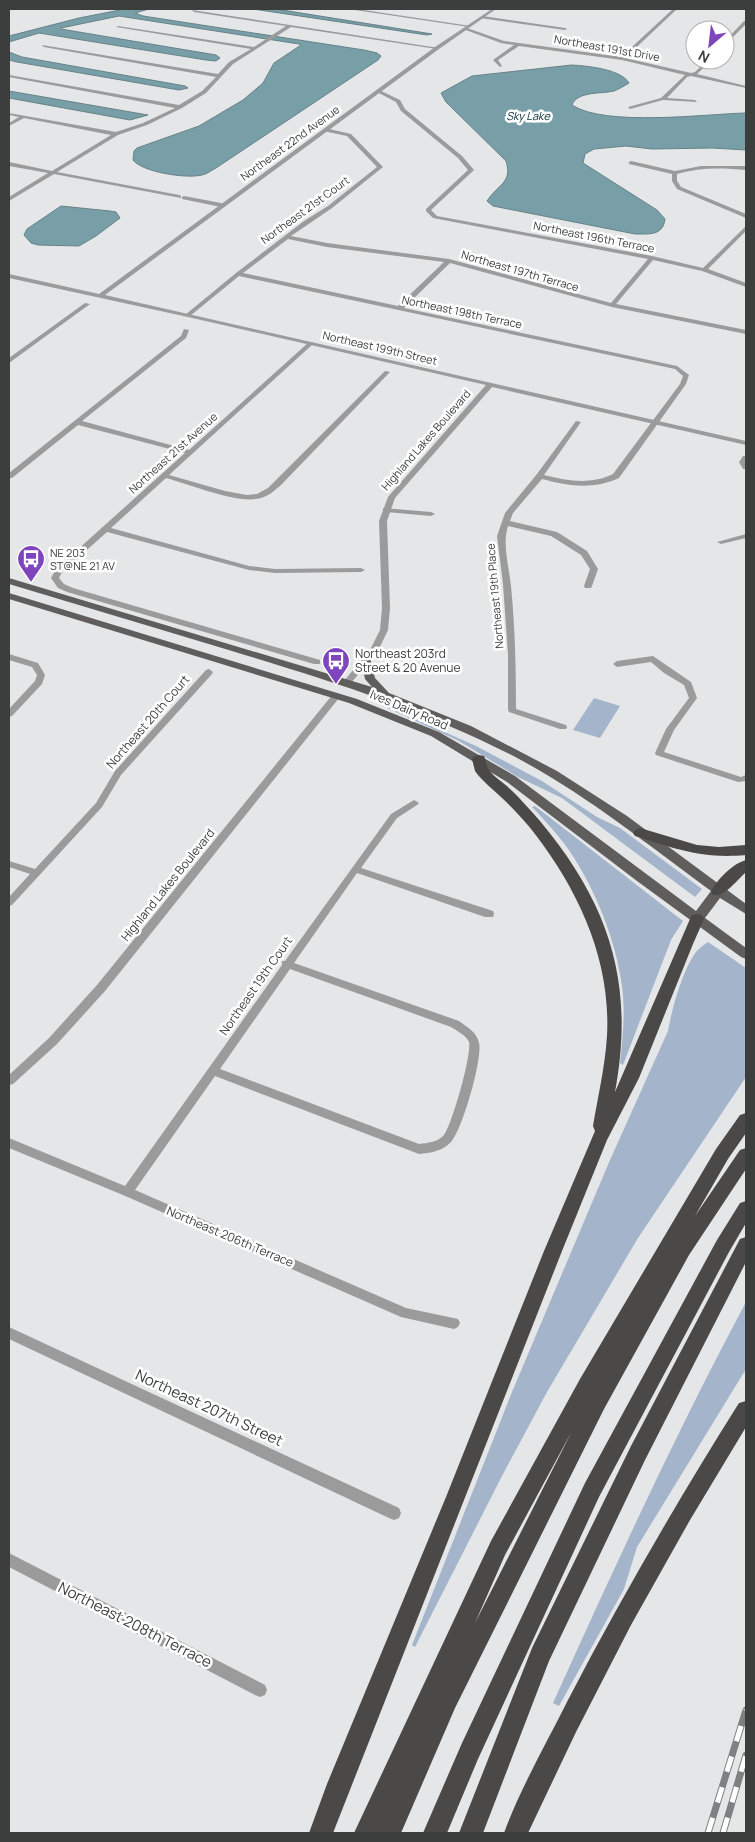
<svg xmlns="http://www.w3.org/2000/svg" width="755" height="1842" viewBox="0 0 755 1842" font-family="Manrope,sans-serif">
	<rect width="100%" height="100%" fill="#e4e6e8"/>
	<g fill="#a4b5cb">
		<polygon points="594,698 620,706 600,738 573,730"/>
		<polygon points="386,706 476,746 542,781 597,817 620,828 702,889 695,897 562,798 518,777 459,741 385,707"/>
		<path d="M535,806L683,921L671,940L623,1065L620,1063C623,1036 626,1007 621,980C615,941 599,900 579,866C567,844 549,825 532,807Z"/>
		<path d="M708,942L746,968V1077L638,1238L547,1392L502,1476L415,1647L412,1645L512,1392L610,1160L668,1031C672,1009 682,971 696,952C699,948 704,945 708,942Z"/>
		<path d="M746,1302V1369L637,1547L624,1589L559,1706L553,1703C614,1568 676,1433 746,1302Z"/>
	</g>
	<g fill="#789fa7" stroke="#668287">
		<path d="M125,9H149L135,13L143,16L364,50L377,53L381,56L378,60L216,168C212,170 207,174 202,175C186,179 142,172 133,160L134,151L137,148L199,126L243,100L263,83L274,63L301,45L299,44L119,16L61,28V29L216,55L220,58L216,61L206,60L39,33L9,42V36L79,18Z"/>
		<polygon points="253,9 276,9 432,34 427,35"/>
		<polygon points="9,52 22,57 185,86 188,88 179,90 17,62 9,60"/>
		<path d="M572,65C587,66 621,69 629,83C624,86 619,89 614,91C602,94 577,91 572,105C605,127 705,114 746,113V150L712,148L652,149L626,146L594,149L585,154L583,163L657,210L665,219C663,236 649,234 635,234L493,206L487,201C497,185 513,183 506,161L446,102L441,93L472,76Z"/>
		<polygon points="9,91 148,115 130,120 9,98"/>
		<polygon points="61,206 110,211 116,212 120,218 96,236 79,246 38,245 31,243 24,235 27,229"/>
	</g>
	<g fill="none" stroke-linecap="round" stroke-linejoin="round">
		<g fill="#9c9b9b" fill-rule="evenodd">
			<polygon points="348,9 357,9 471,26 469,27"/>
			<polygon points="673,9 677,9 625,58 691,73 695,72 707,60 712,60 697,74 746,86 746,88 691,76 687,77 667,98 695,100 697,102 663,100 630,109 628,107 661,98 685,75 622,60 519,46 498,60 502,66 500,67 493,60 514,45 501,43 463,29 467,28 504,41 621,57"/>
			<polygon points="192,10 439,48 437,49 291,27 233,64 206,93 182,108 147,125 118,135 57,172 179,195 181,196 181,198 54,174 9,201 9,197 48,173 9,166 9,162 52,171 111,135 24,118 9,126 9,123 19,117 9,115 9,113 116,132 143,123 175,108 9,77 9,75 179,105 202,91 216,77 44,47 42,45 218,74 229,62 251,49 116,27 118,26 254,47 286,26 194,12"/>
			<polygon points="482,16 565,28 567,29 565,30 480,18"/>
			<polygon points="744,21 746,21 746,24 725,45 725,41"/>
			<path d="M379,90L400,100L405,109L462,156L474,170L431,210L437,216L652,256L703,268L746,226V231L708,269L746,283V287L702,271L653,260L616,304L746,330V334L612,307L450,263L404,308L677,366L689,375L686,384L619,478C593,490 568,486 542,479L513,513L510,521L557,532L587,551L598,569L592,586L591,588H585L584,586L590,569L581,555L551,536L508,526C502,545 509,566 511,586C515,627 516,667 516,709L566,725L567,727L566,729H560L509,712L508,710V655L503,584L497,536L505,513L537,474L576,421L581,422L544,475C568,481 590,485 613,474L680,384L683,376L675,369L239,276L190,316L185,315L236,273L304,221L328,206L377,167L347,136L323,131L325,128L351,134L383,167L332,208L291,236L327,243L449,259L611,303L648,259L433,218L426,211V209L468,170L458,158L401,111L396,102L377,92ZM288,239L327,247L444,262L398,306L243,273Z"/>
			<path d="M631,161L675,171L701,166H746V170C723,168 700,167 677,174V181L681,187L746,214V218L677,189L672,181V174L629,164V162Z"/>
			<polygon points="184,196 221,203 224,205 221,207 182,199 182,197"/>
			<polygon points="85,303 90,304 9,363 9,358"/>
			<path d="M184,329L189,330L186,338L82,421L189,450L309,342H313V344L169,475L225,491L247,495L257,494L268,488L385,371L390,372L281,485C275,490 269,496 261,498C239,505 189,484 166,478L111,528L249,566L275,569L361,568L365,570L361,572L275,573L249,570L107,532L62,572L59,578L64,584L73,588L320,660V664H314L67,592L58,588L51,578L56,569L185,453L78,425L12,478H9V473L181,336Z"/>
			<polygon points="743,456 746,456 746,469 743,469 739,462"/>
			<polygon points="383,508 431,512 435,514 431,516 386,512 383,512"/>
			<polygon points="746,534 746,538 721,544 717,542"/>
			<polygon points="9,654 38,663 45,675 42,684 12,716 9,717 9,709 35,681 37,675 32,667 9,660"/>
			<polygon points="653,656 691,682 697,698 674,730 664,752 741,777 746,775 746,781 738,782 656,755 655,753 666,729 689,698 684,685 664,673 651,662 617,667 613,664 617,661"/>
			<polygon points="209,669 213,672 212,674 121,775 102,807 12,905 9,906 9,897 30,874 9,867 9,861 35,869 96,803 115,771 206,670"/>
			<polygon points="336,693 340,696 339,698 105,991 57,1044 13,1084 9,1085 9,1075 49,1038 97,985 333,694"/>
			<path d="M414,800L419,803L417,805L397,818L361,868L493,911L494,914L493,917H485L357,873L294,963L459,1021C467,1027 477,1032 479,1043C483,1058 462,1131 451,1142C443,1151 430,1153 419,1154L215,1076L135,1190L406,1308L458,1319L460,1323L458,1327L454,1329L401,1317L123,1195L9,1148V1138L125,1186L282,965V961H285L391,814ZM290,969L451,1027C457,1031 466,1035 469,1042C472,1054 452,1125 444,1135C438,1142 428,1143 419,1144L220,1069Z"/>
			<polygon points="9,1327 399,1508 401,1513 399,1518 394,1520 389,1518 9,1339"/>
			<polygon points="9,1553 265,1685 267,1690 265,1695 260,1697 255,1695 9,1567"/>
		</g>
		<polygon fill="#9c9b9b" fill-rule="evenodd" points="492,9 496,9 439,49 105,295 746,441 746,445 492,387 395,498 387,521 390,608 388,630 377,653 350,684 347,685 343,682 370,650 380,630 382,608 379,521 388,497 486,385 188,317 9,278 9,274 99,294 435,47"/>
		<path fill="#605e5d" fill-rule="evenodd" d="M9,578L372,687L365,679L361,659L366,656L370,657L375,678L389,693L471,726L557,771L627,816L746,904V914L720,898L705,918L746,948V959L741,957L637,881L507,782L431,736L349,703L9,599V593L357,699L439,732L515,776L696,911L711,891C648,845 588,796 519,759C428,711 331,681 232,651C158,629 83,606 9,584Z"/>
		<g fill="#4b4948" fill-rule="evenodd">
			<path d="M479,755L484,756C486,760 486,766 489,770C494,777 503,782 509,788C520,798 530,810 540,821C610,905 635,984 615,1092L690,919L692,915L697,914L702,915L704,919L693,944L639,1078L607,1140L562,1251L333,1833H309L327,1784L446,1497L544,1251L595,1131L593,1126C598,1096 605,1067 607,1036C611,961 580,893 535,834C525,821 514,809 502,798C493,789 482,781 475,771L472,759L474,756Z"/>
			<path d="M640,828L697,845L719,847L746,845V855C701,859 677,849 635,836L633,833L635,830Z"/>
			<path d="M746,860V872C737,880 724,898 713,895L711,891C718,879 732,864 746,860Z"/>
			<path d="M746,1113V1133L728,1159L695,1216L740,1150L746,1148V1169L689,1255L604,1409L455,1708L401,1833H354L491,1541L580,1379L716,1149L740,1115ZM572,1431L475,1623L505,1555Z"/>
			<polygon points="746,1201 746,1223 729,1252 599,1497 478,1759 447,1833 423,1833 462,1743 585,1483 717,1240 740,1203"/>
			<polygon points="746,1237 746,1262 645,1460 549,1661 483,1833 459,1833 532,1648 631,1446 740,1239"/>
			<path d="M746,1401V1427L690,1520L631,1625L576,1732L528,1833H504C520,1789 547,1742 568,1700C621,1598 678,1500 739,1403Z"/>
		</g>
		<defs>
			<g id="rail">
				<polyline points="708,1833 746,1710"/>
				<polyline points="723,1833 746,1755"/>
			</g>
		</defs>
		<use href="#rail" stroke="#7f8081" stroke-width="7"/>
		<use href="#rail" stroke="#fff" stroke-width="5" stroke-dasharray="16" stroke-linecap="butt"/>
	</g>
	<defs>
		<symbol id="bus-pin" viewBox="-11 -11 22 30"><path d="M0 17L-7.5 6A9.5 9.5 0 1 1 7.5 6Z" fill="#7e45bc" stroke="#fff"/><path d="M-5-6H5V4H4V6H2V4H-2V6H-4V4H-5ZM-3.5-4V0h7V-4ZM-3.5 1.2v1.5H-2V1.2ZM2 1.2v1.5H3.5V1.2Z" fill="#fff"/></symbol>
	</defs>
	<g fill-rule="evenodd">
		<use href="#bus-pin" x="15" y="543" width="32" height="43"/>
		<use href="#bus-pin" x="320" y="645" width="32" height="43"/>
	</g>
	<g text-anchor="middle" stroke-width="5" stroke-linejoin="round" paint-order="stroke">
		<g font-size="11" fill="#3c3d3d" stroke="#fff">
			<text transform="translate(607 48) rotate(10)" y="4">Northeast 191st Drive</text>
			<text transform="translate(290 143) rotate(-36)" y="4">Northeast 22nd Avenue</text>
			<text transform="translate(305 210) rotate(-36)" y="4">Northeast 21st Court</text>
			<text transform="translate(594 237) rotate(11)" y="4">Northeast 196th Terrace</text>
			<text transform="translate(520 271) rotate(16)" y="4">Northeast 197th Terrace</text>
			<text transform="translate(462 312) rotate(12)" y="4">Northeast 198th Terrace</text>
			<text transform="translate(380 348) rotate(13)" y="4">Northeast 199th Street</text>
			<text transform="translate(426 440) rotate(-49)" y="4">Highland Lakes Boulevard</text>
			<text transform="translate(173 453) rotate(-42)" y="4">Northeast 21st Avenue</text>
			<text transform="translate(495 596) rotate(-95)" y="4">Northeast 19th Place</text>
		</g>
		<g font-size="11" font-style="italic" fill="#062f36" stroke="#fff">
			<text x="528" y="120">Sky Lake</text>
		</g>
		<g font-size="11" fill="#3c3d3d" stroke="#fff" text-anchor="start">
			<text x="50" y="557">NE 203<tspan x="50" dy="13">ST@NE 21 AV</tspan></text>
		</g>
		<g font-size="12" fill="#3c3d3d" stroke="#fff" text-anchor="start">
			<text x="355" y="658">Northeast 203rd<tspan x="355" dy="14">Street &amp; 20 Avenue</tspan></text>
		</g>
		<g font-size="12" fill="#3c3d3d" stroke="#fff">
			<text transform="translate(409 710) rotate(23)" y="4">Ives Dairy Road</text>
			<text transform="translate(148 722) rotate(-49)" y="4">Northeast 20th Court</text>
			<text transform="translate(168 885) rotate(-51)" y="4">Highland Lakes Boulevard</text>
			<text transform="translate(256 986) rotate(-55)" y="4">Northeast 19th Court</text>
			<text transform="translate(230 1237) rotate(23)" y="4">Northeast 206th Terrace</text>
		</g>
		<g font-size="15" fill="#3c3d3d" stroke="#fff">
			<text transform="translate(209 1408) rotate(25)" y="5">Northeast 207th Street</text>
			<text transform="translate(135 1625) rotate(27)" y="5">Northeast 208th Terrace</text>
		</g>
	</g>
	<rect width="755" height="1842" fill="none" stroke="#3c3d3d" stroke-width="20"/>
	<g transform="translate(710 45) rotate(208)"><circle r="24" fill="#ffffff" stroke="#b1b1b1"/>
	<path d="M0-4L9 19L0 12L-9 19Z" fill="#7e45bc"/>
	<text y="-8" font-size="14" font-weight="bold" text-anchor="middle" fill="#3c3d3d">N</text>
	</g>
</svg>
